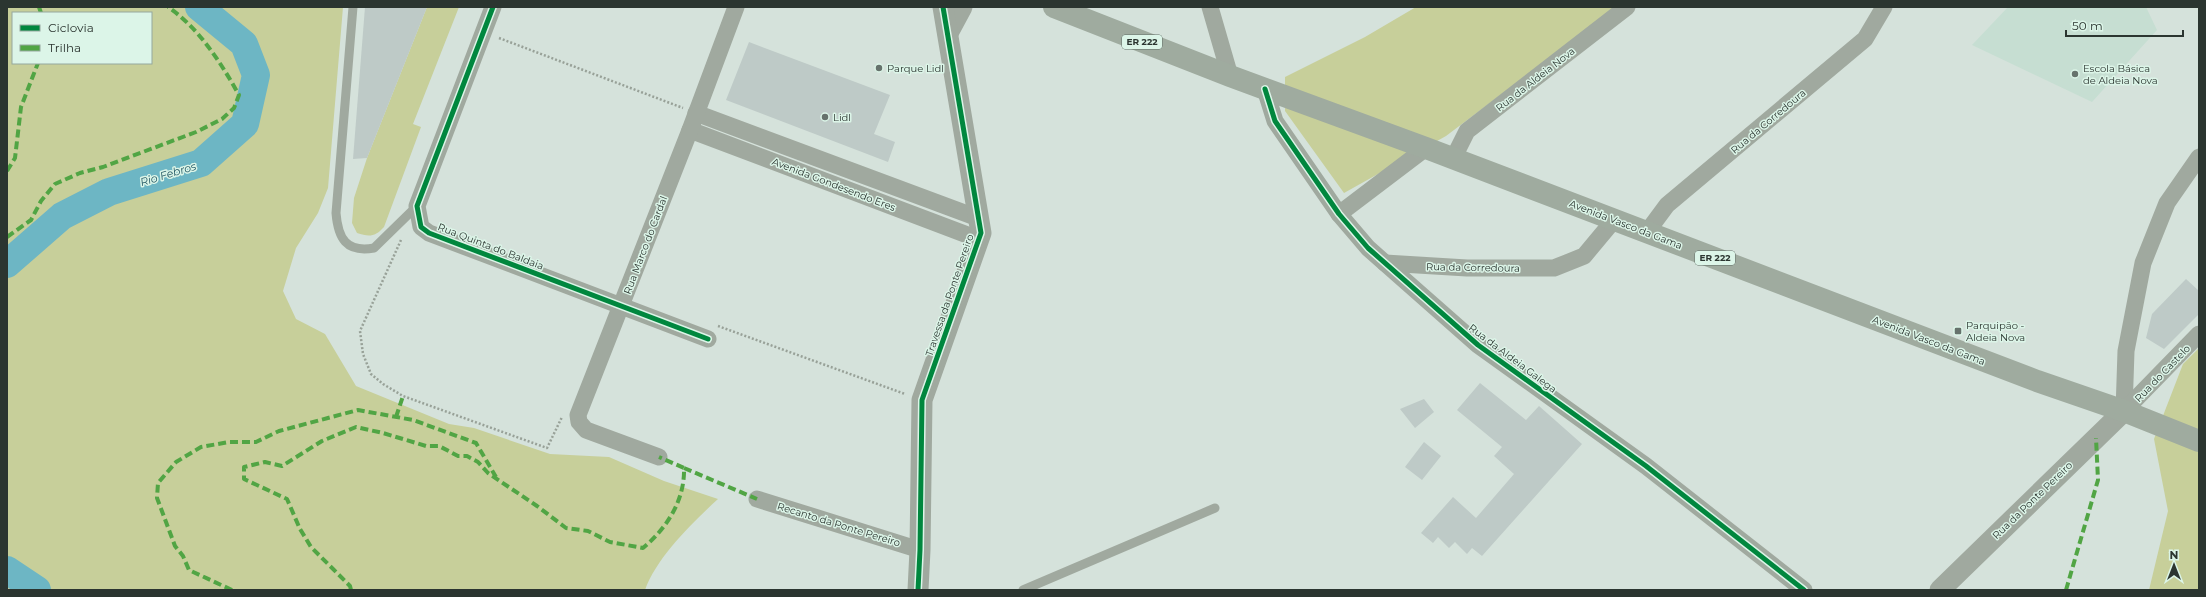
<svg xmlns="http://www.w3.org/2000/svg" width="2206" height="597" viewBox="0 0 2206 597" font-family="Montserrat,sans-serif">
	<rect width="100%" height="100%" fill="#d5e2db"/>
	<polygon fill="#c6ded2" points="2008,7 2146,7 2157,30 2092,102 1972,45"/>
	<g fill="#c7cf9a" fill-rule="evenodd">
		<path d="M7,7H343L328,188L318,213L296,248L283,291L296,319L325,334L356,386L449,424L474,428L550,454L609,457L664,481L718,499C692,523 657,557 645,590H7ZM13,13H151V63H13Z"/>
		<path d="M427,7H459L413,124L421,127L384,227C375,237 369,237 357,233L352,223L354,198L367,158Z"/>
		<polygon points="1416,7 1617,7 1446,136 1344,193 1285,111 1285,77 1365,37"/>
		<polygon points="2199,348 2199,590 2149,590 2168,511 2154,439 2183,364"/>
	</g>
	<g fill="none" stroke-linecap="round" stroke-linejoin="round">
		<g stroke="#6db6c4" stroke-width="28">
			<polyline points="7,264 62,216 109,192 201,163 245,124 256,75 244,44 199,7"/>
			<polyline points="7,570 37,590"/>
		</g>
	</g>
	<g fill="#becac7">
		<polygon points="365,7 427,7 367,158 353,159"/>
		<polygon points="749,42 890,95 874,134 895,142 888,162 726,100"/>
		<polygon points="2186,279 2199,291 2199,314 2164,349 2146,338 2152,314"/>
		<polygon points="1480,383 1526,420 1539,406 1582,444 1482,556 1472,548 1467,554 1455,542 1449,548 1438,537 1433,543 1421,533 1453,497 1476,518 1514,474 1494,456 1502,447 1457,410"/>
		<polygon points="1424,399 1434,412 1415,428 1400,409"/>
		<polygon points="1424,442 1441,456 1422,480 1405,467"/>
	</g>
	<g fill="none" stroke-linecap="round" stroke-linejoin="round">
		<g stroke="#98a198" stroke-width="2.5" stroke-dasharray="2 2" stroke-linecap="butt">
			<polyline points="499,38 683,108"/>
			<polyline points="401,240 360,331 363,354 371,374 383,384 403,396 547,448 562,417"/>
			<polyline points="718,326 905,394"/>
		</g>
		<g stroke="#a0a99f" stroke-width="9">
			<path d="M353,7L336,213C338,238 346,253 374,248L417,206"/>
			<polyline points="1023,590 1215,508"/>
		</g>
		<g stroke="#a0a99f" stroke-width="17">
			<polyline points="493,7 417,206 421,227 429,233 708,339"/>
			<polyline points="1210,7 1230,76"/>
			<polyline points="1265,89 1275,121 1339,214 1368,248 1478,345 1646,466 1804,590"/>
			<polyline points="696,113 978,218"/>
			<polyline points="690,130 978,239"/>
			<polyline points="1453,159 1467,131 1627,7"/>
			<polyline points="1339,214 1426,148"/>
			<polyline points="1647,232 1667,205 1865,39 1884,7"/>
			<polyline points="1385,263 1467,268 1554,268 1584,256 1614,220"/>
			<polyline points="2124,411 2126,351 2143,263 2167,203 2199,157"/>
			<polyline points="2124,411 2199,334"/>
			<polyline points="659,457 586,430 579,422 578,415 690,130 736,7"/>
			<polyline points="757,499 920,550"/>
		</g>
		<g stroke="#a0a99f" stroke-width="21">
			<polyline points="948,33 962,7"/>
			<polyline points="918,590 920,550 922,400 981,233 943,7"/>
			<polyline points="1940,590 2124,411"/>
		</g>
		<polyline stroke="#9fab9f" stroke-width="22" points="1054,7 1230,76 1426,148 2037,381 2124,411 2199,441"/>
		<g stroke="#51a544" stroke-width="4" stroke-dasharray="8 4" stroke-linecap="butt">
			<polyline points="39,7 41,13"/>
			<polyline points="7,171 15,158 21,107 38,63"/>
			<path d="M7,237L31,220L41,201L55,184L80,173L103,167L196,132L222,119L234,108L239,95C221,63 199,28 168,7"/>
			<polyline points="396,417 403,396"/>
			<polyline points="684,468 757,499"/>
			<polyline points="232,590 189,570 183,556 175,546 157,498 158,483 176,462 201,447 229,442 256,442 279,431 358,410 413,420 476,443 496,477"/>
			<path d="M351,590L350,586L311,547L300,529L287,499L244,479V467L265,462L282,466L322,441L356,427L383,433L426,446H439L458,456H467L478,462L488,473L537,506L566,528L588,531L610,542L643,548C667,528 685,500 684,468L659,457"/>
			<polyline points="2066,590 2098,480 2096,438"/>
		</g>
		<defs>
			<g id="cycleway">
				<polyline points="493,7 417,206 421,227 429,233 708,339"/>
				<polyline points="1265,89 1275,121 1339,214 1368,248 1478,345 1646,466 1804,590"/>
				<polyline points="918,590 920,550 922,400 981,233 943,7"/>
			</g>
		</defs>
		<use href="#cycleway" stroke="#dcf5e8" stroke-width="8"/>
		<use href="#cycleway" stroke="#00873e" stroke-width="5"/>
	</g>
	<g fill="#66726c" stroke="#dcf5e8" stroke-width="1.5">
		<circle cx="879" cy="68" r="4"/>
		<circle cx="2075" cy="74" r="4"/>
		<circle cx="825" cy="117" r="4"/>
		<rect x="1954" y="327" width="8" height="8" rx="2"/>
	</g>
	<g text-anchor="middle" stroke-width="3" stroke-linejoin="round" paint-order="stroke">
		<g fill="#dcf5e8" stroke="#606f67" stroke-width="1">
			<rect x="1122" y="35" width="40" height="14" rx="3"/>
			<rect x="1695" y="251" width="40" height="14" rx="3"/>
		</g>
		<g font-size="9" font-weight="bold" fill="#2b3530">
			<text x="1142" y="45">ER 222</text>
			<text x="1715" y="261">ER 222</text>
		</g>
		<g font-size="10" fill="#2b3530" stroke="#dcf5e8" text-anchor="start">
			<text x="887" y="72">Parque Lidl</text>
			<text x="2083" y="72">Escola Básica<tspan x="2083" dy="12">de Aldeia Nova</tspan></text>
			<text x="833" y="121">Lidl</text>
			<text x="1966" y="329">Parquipão -<tspan x="1966" dy="12">Aldeia Nova</tspan></text>
		</g>
		<g font-size="10" fill="#2b3530" stroke="#dcf5e8">
			<text transform="translate(1535 79) rotate(-38)" y="4">Rua da Aldeia Nova</text>
			<text transform="translate(1768 121) rotate(-40)" y="4">Rua da Corredoura</text>
			<text transform="translate(834 184) rotate(21)" y="4">Avenida Gondesendo Eres</text>
			<text transform="translate(1626 224) rotate(21)" y="4">Avenida Vasco da Gama</text>
			<text transform="translate(645 245) rotate(-69)" y="4">Rua Marco do Cardal</text>
			<text transform="translate(491 246) rotate(21)" y="4">Rua Quinta do Baldaia</text>
			<text transform="translate(1473 267) rotate(1)" y="4">Rua da Corredoura</text>
			<text transform="translate(949 295) rotate(-71)" y="4">Travessa da Ponte Pereiro</text>
			<text transform="translate(1929 340) rotate(21)" y="4">Avenida Vasco da Gama</text>
			<text transform="translate(1513 358) rotate(37)" y="4">Rua da Aldeia Galega</text>
			<text transform="translate(2162 373) rotate(-46)" y="4">Rua do Castelo</text>
			<text transform="translate(2032 500) rotate(-44)" y="4">Rua da Ponte Pereiro</text>
			<text transform="translate(839 524) rotate(17)" y="4">Recanto da Ponte Pereiro</text>
		</g>
		<g font-size="11" font-style="italic" fill="#1e5461" stroke="#dcf5e8">
			<text transform="translate(168 174) rotate(-17)" y="4">Rio Febros</text>
		</g>
	</g>
	<rect width="2206" height="597" fill="none" stroke="#2b3530" stroke-width="16"/>
	<rect x="12" y="12" width="140" height="52" fill="#dcf5e8" stroke="#95a89e"/>
	<rect x="20" y="25" width="20" height="6" fill="#00873e" stroke="#95a89e"/>
	<text x="48" y="32" font-size="12" fill="#2b3530">Ciclovia</text>
	<rect x="20" y="45" width="20" height="6" fill="#51a544" stroke="#95a89e"/>
	<text x="48" y="52" font-size="12" fill="#2b3530">Trilha</text>
	<g transform="translate(2174 565)" stroke="#dcf5e8" stroke-width="3" paint-order="stroke">
	<path d="M0-3L7 15L0 10L-7 15Z" fill="#2b3530"/>
	<text y="-6" font-size="11" font-weight="bold" text-anchor="middle" fill="#2b3530">N</text>
	</g>
	<path d="M2066 30v6h117v-6" fill="none" stroke="#2b3530" stroke-width="2"/>
	<text x="2072" y="30" font-size="12" fill="#2b3530" stroke="#dcf5e8" stroke-width="3" paint-order="stroke">50 m</text>
</svg>
